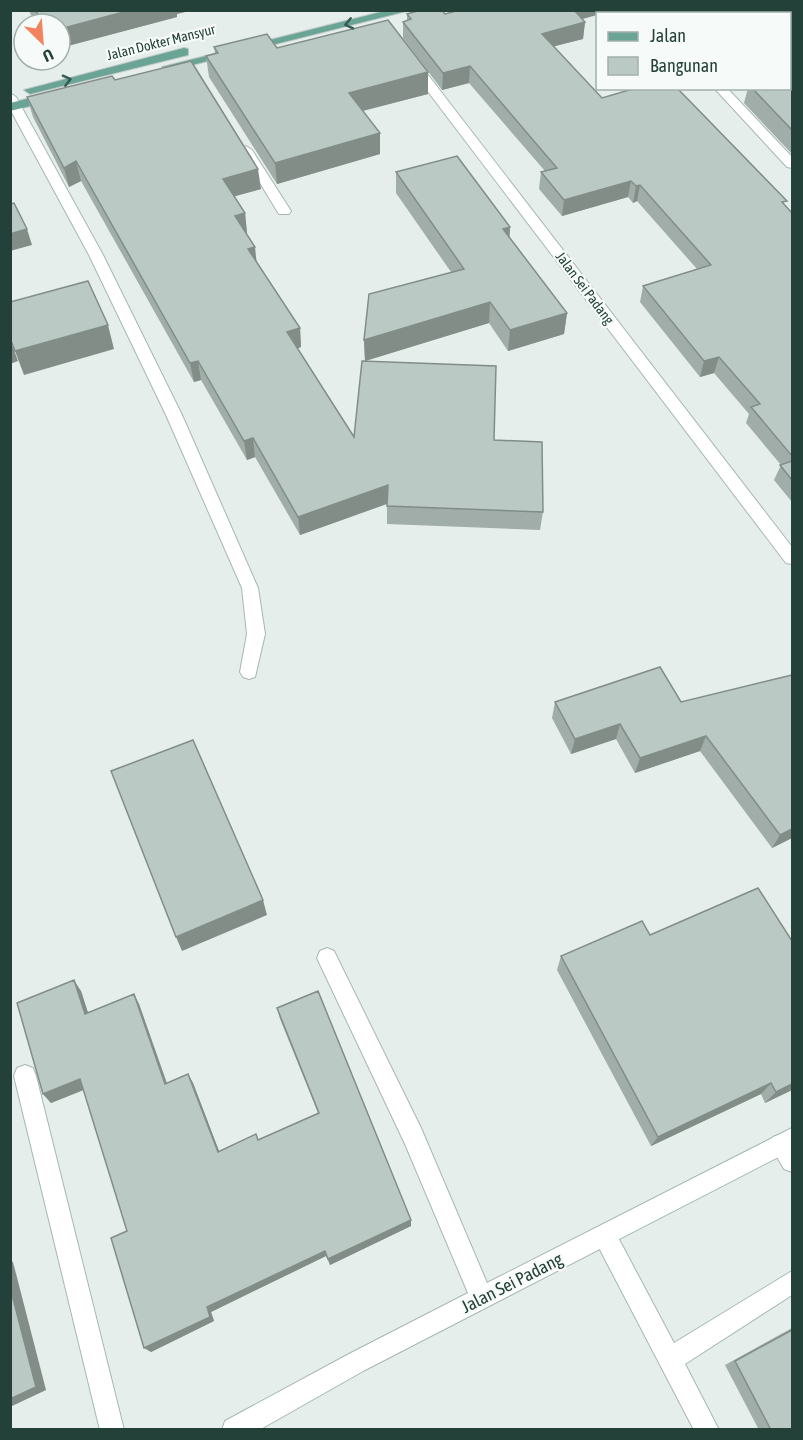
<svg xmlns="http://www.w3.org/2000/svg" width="803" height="1440" viewBox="0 0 803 1440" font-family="'Asap Condensed',sans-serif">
	<rect width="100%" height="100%" fill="#e5eeea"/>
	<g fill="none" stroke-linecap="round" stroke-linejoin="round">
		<defs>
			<g id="service">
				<polygon points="781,1134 792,1143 792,1172 784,1169 770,1145 773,1137"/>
				<polygon points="605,1225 613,1228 674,1343 792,1271 792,1295 685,1364 719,1430 694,1430 597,1244 594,1236 597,1228"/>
			</g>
			<g id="minor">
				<polygon points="635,10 646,10 648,14 637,14"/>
				<polygon points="414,61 418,62 792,547 792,564 786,563 410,68 410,62"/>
				<polygon points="714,88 727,88 792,157 792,168 787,167"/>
				<polygon points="10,93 16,97 103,255 182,415 258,588 265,634 255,677 249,679 243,677 240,672 247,634 242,588 166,415 89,255 10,109"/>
				<polygon points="246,146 252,150 291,211 289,214 279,214 277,211 240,150"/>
				<polygon points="327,948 334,951 421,1128 487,1283 792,1128 792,1150 365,1370 259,1430 222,1430 225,1421 349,1354 468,1293 405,1144 317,958 320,951"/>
				<polygon points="25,1065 33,1068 36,1076 124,1430 100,1430 14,1076 17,1068"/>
			</g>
			<g id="primary">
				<polygon points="389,10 411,10 168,71 162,67"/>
				<polygon points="184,48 188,49 188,55 30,94 24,90"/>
				<polygon points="51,93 57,97 55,100 10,111 10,103"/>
			</g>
		</defs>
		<use href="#service" stroke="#a7b7b1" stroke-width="2"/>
		<use href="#minor" stroke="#a7b7b1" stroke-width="2"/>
		<use href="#primary" stroke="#c2cac8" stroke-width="2"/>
		<use href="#service" fill="#fff" fill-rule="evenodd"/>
		<use href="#minor" fill="#fff" fill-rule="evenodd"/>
		<use href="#primary" fill="#69a495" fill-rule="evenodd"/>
	</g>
	<g fill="#a0ada8">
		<polygon points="28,10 193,10 177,14 177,17 60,48 60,24 37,24"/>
		<polygon points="781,10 792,10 792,20 789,18 789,14 784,14"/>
		<polygon points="407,14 445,14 582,19 585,22 583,39 554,46 602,98 786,206 792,213 792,502 774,480 781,465 746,423 749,414 714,373 700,377 640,302 643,286 697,269 637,201 633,203 628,197 562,216 539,189 541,172 545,171 469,83 442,90 403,38 403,22 407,21"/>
		<polygon points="214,47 277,48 428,94 363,111 380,154 277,184 209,77 206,56 215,53"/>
		<polygon points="792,71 792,154 744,103 748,88 789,88"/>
		<polygon points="115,80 261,189 234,196 245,213 247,233 246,233 257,262 300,328 301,347 297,349 354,437 494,440 543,512 540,530 387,524 387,504 300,535 255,457 247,460 201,380 194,382 81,181 69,187 33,117 27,97"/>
		<polygon points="396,172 510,227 509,237 567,313 564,334 508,351 489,323 365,361 364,340 451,272 396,193"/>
		<polygon points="555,702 681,702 792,838 772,848 700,751 635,773 616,739 571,754 552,718"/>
		<polygon points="650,935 792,941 792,1090 765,1103 761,1094 651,1146 557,970 561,956"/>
		<polygon points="81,991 88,1013 139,1004 167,1083 188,1074 193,1083 219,1151 258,1140 318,1113 280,1019 277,1008 411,1220 411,1226 330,1265 326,1256 211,1312 214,1321 151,1352 127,1231 84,1090 51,1103 43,1094"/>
		<polygon points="792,1328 792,1430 759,1430 725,1365"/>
	</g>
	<g fill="#828d88">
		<polygon points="131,10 193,10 177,14 177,17 60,48 60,29"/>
		<polygon points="570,10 616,10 604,14 597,14 597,15 568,23"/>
		<polygon points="585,22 583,39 540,50 542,34"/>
		<polygon points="470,66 469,83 442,90 443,73"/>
		<polygon points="428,72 428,94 350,114 349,93"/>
		<polygon points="380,133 380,154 277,184 275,163"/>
		<polygon points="76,161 81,181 69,187 64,168"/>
		<polygon points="258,169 261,189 225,199 223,179"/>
		<polygon points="631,181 628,197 562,216 564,200"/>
		<polygon points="640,185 637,201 633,203 636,186"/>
		<polygon points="245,213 247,233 238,236 235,216"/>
		<polygon points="510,227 509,248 503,229"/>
		<polygon points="27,229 32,245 10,251 10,234"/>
		<polygon points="255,247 257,266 248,249"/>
		<polygon points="490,302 489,323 365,361 364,340"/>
		<polygon points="567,313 564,334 508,351 510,330"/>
		<polygon points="108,325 114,349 24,375 15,351"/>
		<polygon points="300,328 301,347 289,352 287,332"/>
		<polygon points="10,339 18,361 10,364"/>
		<polygon points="719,357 714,373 700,377 704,361"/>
		<polygon points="198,361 201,380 194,382 190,363"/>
		<polygon points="253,438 255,457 247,460 244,441"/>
		<polygon points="388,485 389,503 300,535 298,517"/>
		<polygon points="620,724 616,739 571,754 575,739"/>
		<polygon points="706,736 700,751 635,773 640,758"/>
		<polygon points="792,829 792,838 772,848 780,835"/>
		<polygon points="263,900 267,915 182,951 176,937"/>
		<polygon points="74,980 81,991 92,1025 85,1014"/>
		<polygon points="134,994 139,1004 170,1093 165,1084"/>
		<polygon points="188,1074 193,1083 222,1159 218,1152"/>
		<polygon points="80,1079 88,1088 51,1103 43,1094"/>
		<polygon points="771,1083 761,1094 651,1146 658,1137"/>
		<polygon points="792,1084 792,1090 765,1103 776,1092"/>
		<polygon points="411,1220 411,1226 330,1265 328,1259"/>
		<polygon points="325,1251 326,1256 211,1312 214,1321 151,1352 144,1348 207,1307"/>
		<polygon points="10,1260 13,1262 46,1390 10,1407"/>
	</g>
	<g fill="#bac9c3" stroke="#828d88" stroke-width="1.5">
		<polygon points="35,10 131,10 60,29 60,24 45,24"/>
		<polygon points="421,10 442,10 445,14 460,10 574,10 585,22 542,34 602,98 636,88 677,88 787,201 782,202 792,213 792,456 751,407 760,404 719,357 704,361 643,286 711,265 640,185 636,186 631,181 564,200 541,172 557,168 470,66 443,73 403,22 411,19 407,14"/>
		<polygon points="388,20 428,72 349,93 380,133 275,163 206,56 218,53 214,47 267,34 277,48"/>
		<polygon points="191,61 258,169 223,179 245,213 235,216 255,247 248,249 300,328 287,332 354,437 362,361 496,366 494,440 542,442 543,512 387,506 388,485 298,517 253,438 244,441 198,361 190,363 76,161 64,168 27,97 112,76 115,80"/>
		<polygon points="792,71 792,130 752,88 789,88 789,72"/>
		<polygon points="457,156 510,227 503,229 567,313 510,330 490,302 364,340 369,294 464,269 396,172"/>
		<polygon points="14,203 27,229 10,234 10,204"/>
		<polygon points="88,281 108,325 15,351 10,338 10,302"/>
		<polygon points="792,461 792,480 780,465"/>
		<polygon points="660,667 681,702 792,675 792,829 780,835 706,736 640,758 620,724 575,739 555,702"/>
		<polygon points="193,740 263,900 176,937 111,771"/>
		<polygon points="758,888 792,941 792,1084 776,1092 771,1083 658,1137 561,956 642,921 650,935"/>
		<polygon points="74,980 85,1014 134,994 165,1084 188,1074 218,1152 256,1134 258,1140 319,1113 277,1008 318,991 411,1220 328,1259 325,1251 207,1307 210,1317 144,1348 111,1238 127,1231 80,1079 43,1094 17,1003"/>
		<polygon points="10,1287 36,1387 10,1399"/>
		<polygon points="792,1330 792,1430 771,1430 735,1361"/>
	</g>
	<defs><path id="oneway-chevron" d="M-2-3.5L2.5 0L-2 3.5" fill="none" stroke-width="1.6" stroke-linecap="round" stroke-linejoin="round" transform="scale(1.5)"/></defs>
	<g stroke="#355a50">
		<use href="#oneway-chevron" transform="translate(349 24) rotate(167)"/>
		<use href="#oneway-chevron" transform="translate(67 80) rotate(-14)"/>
	</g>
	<g text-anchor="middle" stroke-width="4.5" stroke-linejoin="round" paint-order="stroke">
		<g font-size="14" fill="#244139" stroke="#f6faf8">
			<text transform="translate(161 42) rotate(-14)" y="5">Jalan Dokter Mansyur</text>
			<text transform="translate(585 288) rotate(53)" y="5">Jalan Sei Padang</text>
		</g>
		<g font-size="18" fill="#244139" stroke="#f6faf8">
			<text transform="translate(512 1283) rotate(-27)" y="6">Jalan Sei Padang</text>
		</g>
	</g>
	<rect width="803" height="1440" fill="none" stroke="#244139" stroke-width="24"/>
	<rect x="596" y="12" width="195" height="78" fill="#f6faf8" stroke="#a2b0ac" stroke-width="1.5"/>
	<rect x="608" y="32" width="30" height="9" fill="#69a495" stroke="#a2b0ac" stroke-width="1.5"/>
	<text x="650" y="42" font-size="18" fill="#244139">Jalan</text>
	<rect x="608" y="57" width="30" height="18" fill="#bac9c3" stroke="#a2b0ac" stroke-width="1.5"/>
	<text x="650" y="72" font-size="18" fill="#244139">Bangunan</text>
	<g transform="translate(42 42) rotate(155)"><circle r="28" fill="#f6faf8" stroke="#a2b0ac" stroke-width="1.5"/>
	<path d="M0-4.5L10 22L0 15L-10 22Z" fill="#f3825e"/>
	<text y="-9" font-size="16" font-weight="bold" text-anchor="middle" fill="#244139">U</text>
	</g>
</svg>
